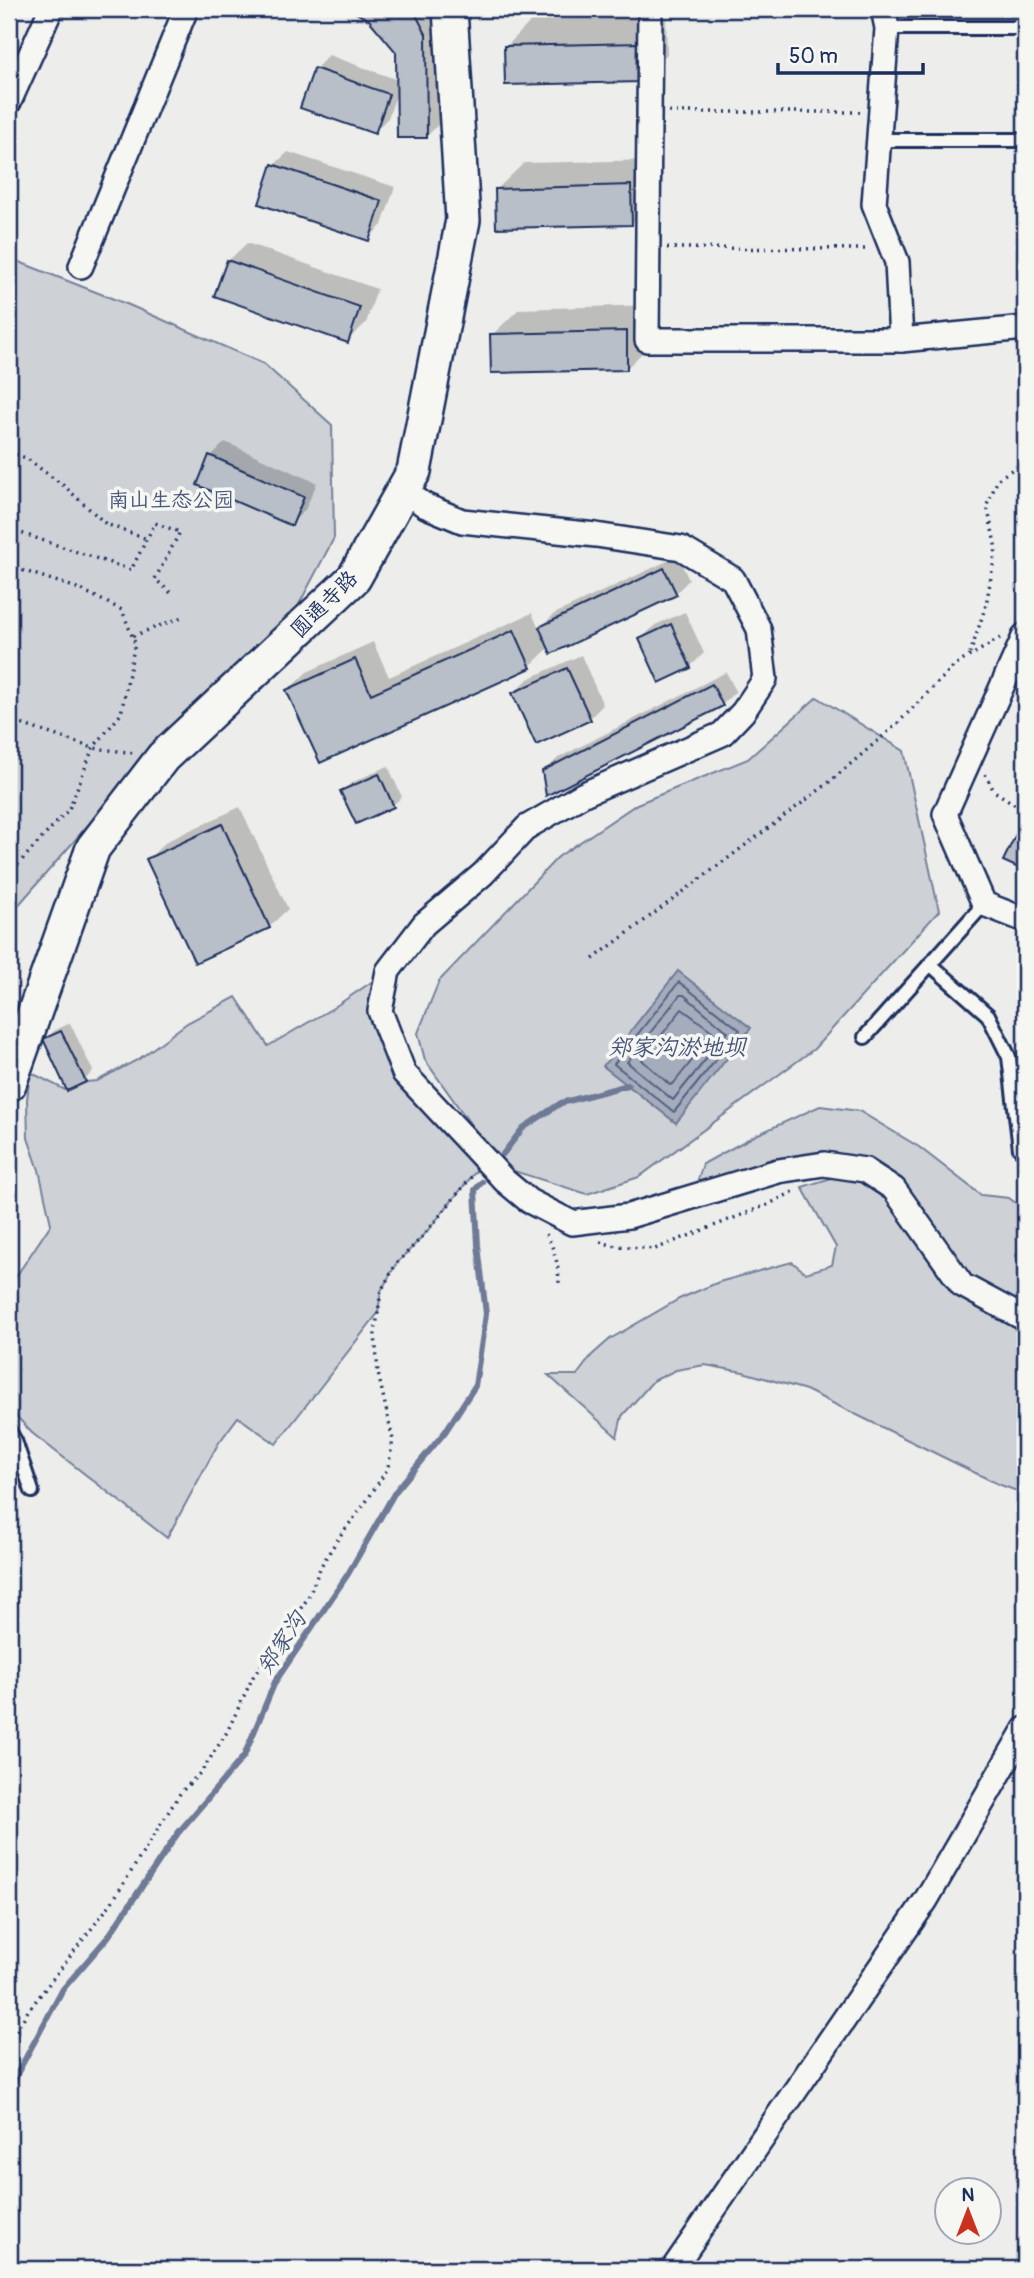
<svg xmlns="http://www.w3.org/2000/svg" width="1034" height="2278" viewBox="0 0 1034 2278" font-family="Pangolin,'LXGW WenKai TC',sans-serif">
	<rect width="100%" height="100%" fill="#edeeec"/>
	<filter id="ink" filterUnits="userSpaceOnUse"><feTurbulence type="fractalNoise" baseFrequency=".0143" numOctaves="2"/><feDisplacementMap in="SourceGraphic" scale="14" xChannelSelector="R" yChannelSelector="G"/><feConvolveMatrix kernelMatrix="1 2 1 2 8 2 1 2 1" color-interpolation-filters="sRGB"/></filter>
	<g filter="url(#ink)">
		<g fill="#ced2d7" stroke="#74809a" stroke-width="2">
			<polygon points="9,258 129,305 264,364 332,425 334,538 286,629 103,808 9,916"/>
			<polygon points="817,697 904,751 939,911 814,1049 639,1177 587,1194 501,1167 425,1060 418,1033 439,981 558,857 637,804 748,759"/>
			<polygon points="388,971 380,1011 404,1073 485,1160 424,1235 396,1264 381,1291 378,1313 276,1444 238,1417 218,1444 167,1538 32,1433 9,1408 9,1287 51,1224 39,1170 28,1138 27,1100 30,1072 67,1091 86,1082 97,1081 139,1059 187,1023 236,997 268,1046 333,1008"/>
			<polygon points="820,1106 859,1111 919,1147 981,1195 1009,1198 1025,1210 1025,1244 1016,1255 1025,1292 1025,1301 1005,1307 1025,1319 1025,1494 998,1484 806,1390 743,1372 705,1365 676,1370 653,1381 622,1416 617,1437 548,1375 577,1375 592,1355 610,1339 679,1299 719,1282 792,1262 806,1273 832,1265 836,1247 802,1187 838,1176 863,1179 894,1189 824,1164 693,1195 703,1164 754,1136"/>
		</g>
		<polygon fill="#a5acbc" stroke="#6e7a96" stroke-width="2" points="678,971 751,1028 676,1123 603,1066"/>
		<g fill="#0003">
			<polygon points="353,9 440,9 445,118 426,137 398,90 388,118 374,132 315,69 329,55 398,80 398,51 370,19"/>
			<polygon points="666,17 667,54 641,80 506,47 532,20"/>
			<polygon points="288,152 395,187 382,225 368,239 274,165"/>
			<polygon points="657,160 658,196 632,223 497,189 524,163"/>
			<polygon points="247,243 377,289 366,323 347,341 228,261"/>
			<polygon points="653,305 653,342 627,368 492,335 519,309"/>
			<polygon points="225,442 317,483 305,510 291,524 211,456"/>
			<polygon points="678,556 689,580 676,593 550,647 530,666 321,761 288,690 307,672 373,642 389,677 532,613 539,629 554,614"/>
			<polygon points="685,612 704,653 690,667 641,639 655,625"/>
			<polygon points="581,655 603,705 590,718 514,693 528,679"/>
			<polygon points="726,672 736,691 722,705 544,772 558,758"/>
			<polygon points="388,766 402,797 393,805 342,792 351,783"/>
			<polygon points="240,807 288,909 269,927 148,859 167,841"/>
			<polygon points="1025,826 1025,869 1005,860 1018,833"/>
			<polygon points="70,1023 93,1071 85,1080 45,1040 54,1031"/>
		</g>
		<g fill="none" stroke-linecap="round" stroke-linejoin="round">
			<g stroke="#526184" stroke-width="2">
				<polygon points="679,982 740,1030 674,1112 614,1064"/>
				<polygon points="680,995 684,995 728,1032 673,1100 627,1062"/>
				<polygon points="682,1009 712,1031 713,1034 674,1083 670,1085 642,1060"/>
			</g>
			<g stroke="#6e7a96" stroke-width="6">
				<polyline points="503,1154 523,1128 561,1103 628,1085"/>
				<polyline points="9,2095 18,2072 63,1989 108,1937 178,1833 244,1756 275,1682 348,1574 395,1492 445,1432 475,1386 486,1314 478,1245 475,1190 482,1182"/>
			</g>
		</g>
		<g fill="#b9bfc8" stroke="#1b2f5e" stroke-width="2">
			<polygon points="349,9 413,9 426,34 427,138 397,138 396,52 369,20"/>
			<polygon points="640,43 641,82 505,85 504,46"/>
			<polygon points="314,68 389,94 375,134 300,108"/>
			<polygon points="272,164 382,201 369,241 259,204"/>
			<polygon points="631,185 632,225 496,228 495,189"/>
			<polygon points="227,260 360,307 348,343 214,296"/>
			<polygon points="627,331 627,370 491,373 490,334"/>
			<polygon points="209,455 304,497 292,526 197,485"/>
			<polygon points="664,568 677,595 551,654 539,627"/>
			<polygon points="671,624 691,668 659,683 639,639"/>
			<polygon points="514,630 531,668 320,763 286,690 355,659 371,694"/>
			<polygon points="567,668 591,720 536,745 512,693"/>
			<polygon points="712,684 723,706 546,796 542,771"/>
			<polygon points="379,774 394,807 356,824 340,791"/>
			<polygon points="222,824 270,928 195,963 146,859"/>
			<polygon points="1017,832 1025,836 1025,871 1003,861"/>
			<polygon points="61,1031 86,1082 67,1091 43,1039"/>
		</g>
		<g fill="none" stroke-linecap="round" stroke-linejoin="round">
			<defs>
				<g id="lane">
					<polyline points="887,28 1025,28"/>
					<polyline points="879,140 1025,140"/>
					<polyline points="930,964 988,1015 1009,1057 1020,1149"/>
					<polyline points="865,1037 984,904"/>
					<polyline points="9,1431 15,1441 32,1491"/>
				</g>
				<g id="street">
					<polyline points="650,9 647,340 901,340 1025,328"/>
					<polyline points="883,9 887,28 874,204 897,262 901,340"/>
					<polyline points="9,102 51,9"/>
					<polyline points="81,266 186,9"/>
					<polyline points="403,490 426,506 462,521 596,535 681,548 733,579 759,629 765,679 743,712 722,734 584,794 527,827 483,874 424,924 388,971 380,1011 404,1073 505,1181 529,1201 572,1223 629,1216 778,1171 824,1164 865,1170 894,1189 962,1285 1025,1319"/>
					<polyline points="1025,635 945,814 984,904 1025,920"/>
					<polyline points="673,2269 926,1900 1025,1729"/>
				</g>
				<polyline id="secondary" points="9,1084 93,848 163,757 354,578 414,471 463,220 450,9"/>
			</defs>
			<use href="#lane" stroke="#1b2f5e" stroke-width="18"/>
			<use href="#street" stroke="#1b2f5e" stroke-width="28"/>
			<use href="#secondary" stroke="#1b2f5e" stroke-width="38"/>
			<g stroke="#1b2f5e" stroke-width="3.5" stroke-dasharray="2 5" stroke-linecap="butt">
				<polyline points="669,112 860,112"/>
				<polyline points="667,248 870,249"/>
				<polyline points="9,452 26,458 64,486 106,524 147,539"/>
				<polyline points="9,529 131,570 155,523 180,532 155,579 171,593"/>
				<polyline points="9,566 80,589 122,610 135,643 121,714 93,748 69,809 9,874"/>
				<polyline points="133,636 185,616"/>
				<polyline points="970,654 986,605 996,549 987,505 998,479 1025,461"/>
				<polyline points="9,720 93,748 135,753"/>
				<polyline points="9,749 19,724"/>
				<polyline points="985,774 994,791 1025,811"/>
				<polyline points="593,959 826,785 896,725 955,665 1000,638"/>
				<path d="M546,1234C555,1250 559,1267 559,1285"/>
				<polyline points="600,1242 616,1246 655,1249 767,1205 797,1190"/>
				<polyline points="9,2043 28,2011 112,1902 181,1792 202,1771 227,1732 253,1677 308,1598 321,1566 339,1537 364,1505 388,1468 393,1440 378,1373 375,1334 381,1291 396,1264 424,1235 473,1175"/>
			</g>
			<use href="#lane" stroke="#f6f6f2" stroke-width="12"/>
			<use href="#street" stroke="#f6f6f2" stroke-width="23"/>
			<use href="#secondary" stroke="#f6f6f2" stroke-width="33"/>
		</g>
	</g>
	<g text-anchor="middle" stroke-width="7" stroke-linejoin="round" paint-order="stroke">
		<g font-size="21" fill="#48587c" stroke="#f6f6f2">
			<text x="171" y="507">南山生态公园</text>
		</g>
		<g font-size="21" fill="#1b2f5e" stroke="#f6f6f2">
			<text transform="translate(324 604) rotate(-45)" y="7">圆通寺路</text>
		</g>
		<g font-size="23" font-style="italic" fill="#44547a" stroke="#f6f6f2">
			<text x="677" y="1055">郑家沟淤地坝</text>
			<text transform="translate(281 1643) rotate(-57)" y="8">郑家沟</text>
		</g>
	</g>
	<rect width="1034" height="2278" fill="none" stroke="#f6f6f2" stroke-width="35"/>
	<rect x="18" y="18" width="999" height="2243" fill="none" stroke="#1b2f5e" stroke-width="2.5" filter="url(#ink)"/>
	<g transform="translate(968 2211)"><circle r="33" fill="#f6f6f2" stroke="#9ea6b7" stroke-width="2"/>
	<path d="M0-5L12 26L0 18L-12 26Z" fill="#c8321e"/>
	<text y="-10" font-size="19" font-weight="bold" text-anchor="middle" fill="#1b2f5e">N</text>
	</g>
	<path d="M778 63v10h145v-10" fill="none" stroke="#1b2f5e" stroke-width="3.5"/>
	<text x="789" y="63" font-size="21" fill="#1b2f5e" stroke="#f6f6f2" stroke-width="5" paint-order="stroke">50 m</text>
</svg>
